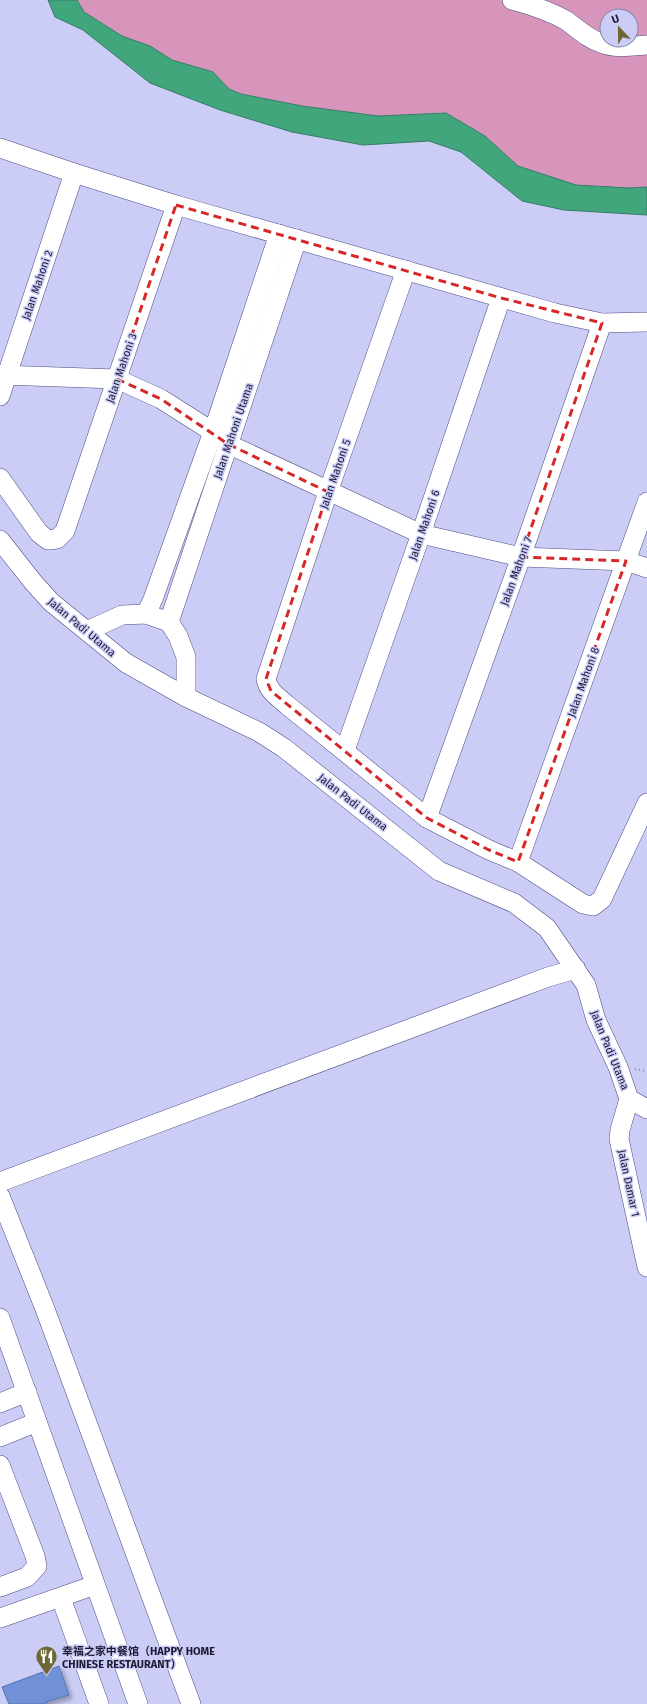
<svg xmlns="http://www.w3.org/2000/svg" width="647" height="1704" viewBox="0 0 647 1704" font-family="'Fira Sans','Noto Sans SC',sans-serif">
	<defs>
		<filter id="shadow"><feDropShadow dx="3.5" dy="3.5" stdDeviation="2" flood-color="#0004"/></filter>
	</defs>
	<rect width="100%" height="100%" fill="#cbcdf6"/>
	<path fill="#d795bc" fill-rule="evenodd" d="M77,0H647V187L630,188L576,185L518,166L485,136L446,113L378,116L302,106L241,94L229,89L213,72L172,60L150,46L122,36L84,12ZM607,16H631V40H607Z"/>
	<polygon fill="#42a67d" stroke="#377c67" points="48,0 77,0 84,12 122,36 150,46 172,60 213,72 229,89 241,94 302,106 378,116 446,113 485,136 518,166 576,185 630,188 647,187 647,215 564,210 522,201 461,152 429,141 363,145 292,132 220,110 150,83 83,30 55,17"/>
	<polygon fill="#6f91d7" stroke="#5672ab" filter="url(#shadow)" points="59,1666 69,1695 46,1702 47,1704 9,1704 2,1687"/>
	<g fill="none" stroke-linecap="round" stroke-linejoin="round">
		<defs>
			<g id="minor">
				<path d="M512,0C531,5 550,11 567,21C578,29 588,39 601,43C615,49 632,46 647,45"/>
				<polyline points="0,148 74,173 176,205 555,313 602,323 647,322"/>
				<path d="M406,270L328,492L266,679C268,691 278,697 287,705L427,818L489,850L518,862L583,904L593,906L602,899L647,803"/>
				<polyline points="0,375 117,379 161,399 213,432 228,444 421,534 521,557 626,561 647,568"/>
				<polyline points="0,396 74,173"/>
				<polyline points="0,478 39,533 48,540 57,539 65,531 176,205"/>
				<polyline points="0,540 33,582 51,602 126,663 186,697 259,732 284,748 439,871 514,903 547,928 586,985 596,1020 618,1067 629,1099 647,1109"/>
				<polyline points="146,614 153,599 213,432 279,234"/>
				<polyline points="169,622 297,239"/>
				<polyline points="87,631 122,615 146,614 169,622 178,636 186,657 186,697"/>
				<polyline points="345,750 421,534 501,298"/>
				<polyline points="427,818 521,557 602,323"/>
				<polyline points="518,862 647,502"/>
				<polyline points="629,1099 620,1130 619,1139 647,1267"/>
				<polyline points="0,1182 548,977 576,969"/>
				<polyline points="0,1196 45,1309 191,1704"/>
				<polyline points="0,1318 138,1704"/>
				<polyline points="0,1403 27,1392"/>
				<polyline points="0,1437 37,1422"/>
				<polyline points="0,1465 35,1556 37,1566 27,1577 0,1587"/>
				<polyline points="61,1598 99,1704"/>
				<polyline points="0,1618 95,1585"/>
			</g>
		</defs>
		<use href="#minor" stroke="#4c4a85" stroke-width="20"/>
		<polyline stroke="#9192b6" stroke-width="2.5" stroke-dasharray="1 3" stroke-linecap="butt" points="635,1069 647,1071"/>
		<use href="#minor" stroke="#fff" stroke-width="19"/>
	</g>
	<path fill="none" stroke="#d62828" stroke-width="3" stroke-dasharray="8 5" stroke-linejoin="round" d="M176,205L501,298L602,323L521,557L626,561L518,862L489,850L427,818L271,691L266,679L328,492L228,444L161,399L117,379Z"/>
	<defs>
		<symbol id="restaurant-pin" viewBox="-11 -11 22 30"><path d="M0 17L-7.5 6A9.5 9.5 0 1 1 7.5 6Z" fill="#6c6733" stroke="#cbcdf6"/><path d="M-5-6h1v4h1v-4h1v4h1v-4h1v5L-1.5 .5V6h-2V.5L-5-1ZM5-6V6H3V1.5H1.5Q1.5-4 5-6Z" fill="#fff"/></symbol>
	</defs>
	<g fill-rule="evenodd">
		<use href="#restaurant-pin" x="34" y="1644" width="25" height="34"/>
	</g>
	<g text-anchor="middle" stroke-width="3" stroke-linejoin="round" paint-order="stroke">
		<g font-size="11" fill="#1c1b34" stroke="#cbcdf6">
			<text transform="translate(37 285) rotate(-71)" y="4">Jalan Mahoni 2</text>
			<text transform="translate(121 368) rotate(-71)" y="4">Jalan Mahoni 3</text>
			<text transform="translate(233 431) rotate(-71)" y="4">Jalan Mahoni Utama</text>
			<text transform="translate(335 474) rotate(-71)" y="4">Jalan Mahoni 5</text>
			<text transform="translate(424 525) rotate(-71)" y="4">Jalan Mahoni 6</text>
			<text transform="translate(516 571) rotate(-70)" y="4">Jalan Mahoni 7</text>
			<text transform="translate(82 627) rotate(40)" y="4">Jalan Padi Utama</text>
			<text transform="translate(583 682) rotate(-70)" y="4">Jalan Mahoni 8</text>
			<text transform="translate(353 802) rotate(38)" y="4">Jalan Padi Utama</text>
			<text transform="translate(610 1050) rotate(68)" y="4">Jalan Padi Utama</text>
			<text transform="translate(629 1183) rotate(78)" y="4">Jalan Damar 1</text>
		</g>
		<g font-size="11" font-weight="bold" fill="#1c1b34" stroke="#cbcdf6" text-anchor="start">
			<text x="62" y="1655">幸福之家中餐馆（HAPPY HOME<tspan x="62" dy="13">CHINESE RESTAURANT）</tspan></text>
		</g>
	</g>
	<g transform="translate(619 28) rotate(338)"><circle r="19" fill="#cbcdf6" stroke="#8586a8"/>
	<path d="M0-3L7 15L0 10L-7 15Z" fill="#6c6733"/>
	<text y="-6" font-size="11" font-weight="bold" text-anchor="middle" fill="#1c1b34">U</text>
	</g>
</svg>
